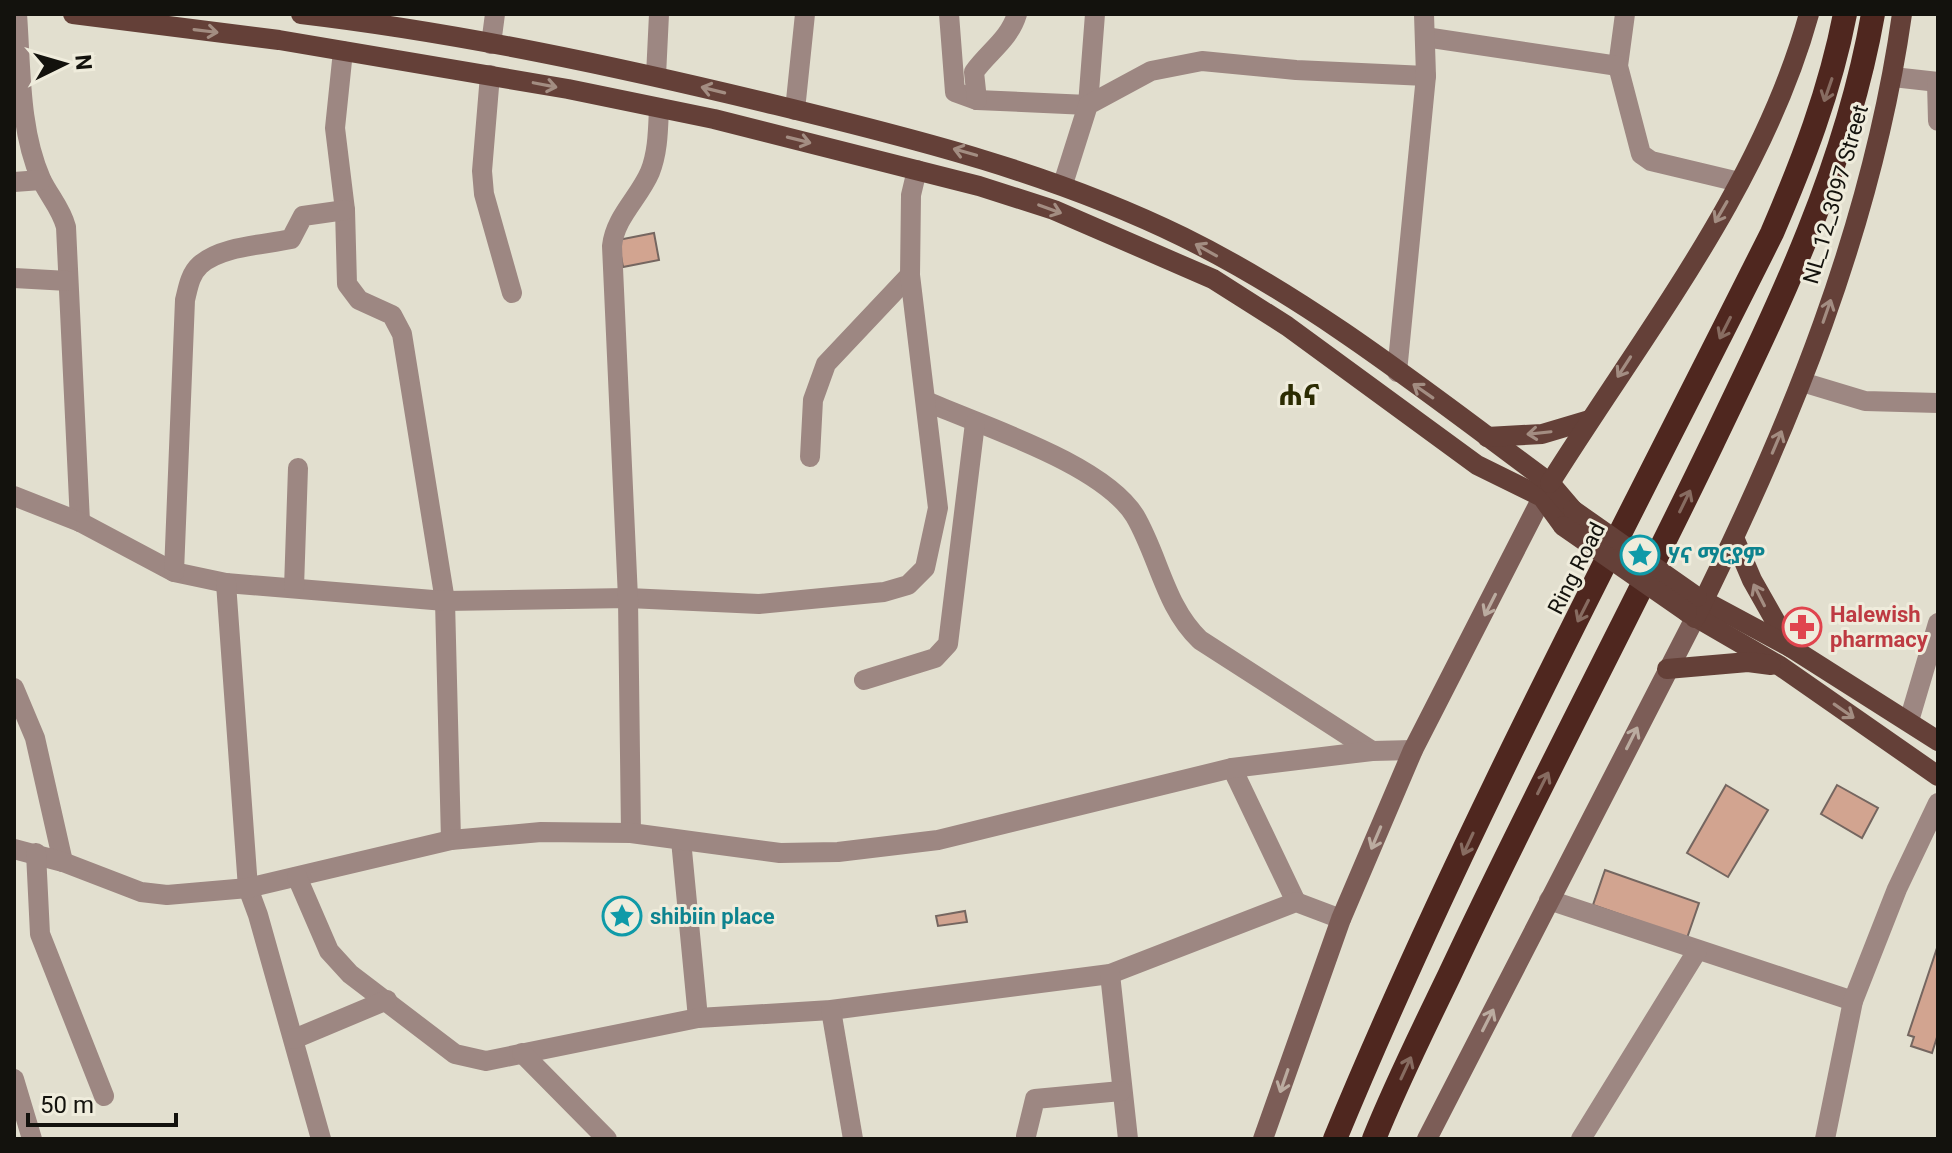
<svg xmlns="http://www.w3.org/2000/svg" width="1952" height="1153" viewBox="0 0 1952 1153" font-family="Roboto,'Noto Sans Ethiopic',sans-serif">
	<rect width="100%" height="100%" fill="#e2dfcf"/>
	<g fill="#d2a490" stroke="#756660" stroke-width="2">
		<polygon points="654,233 659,260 623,267 618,240"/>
		<polygon points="1726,785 1768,810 1728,877 1687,853"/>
		<polygon points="1837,785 1878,808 1862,838 1821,814"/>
		<polygon points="1605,870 1699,903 1687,938 1593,905"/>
		<polygon points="965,911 967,922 938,926 936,916"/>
		<polygon points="1938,945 1938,1034 1932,1053 1911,1046 1914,1037 1908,1035"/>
	</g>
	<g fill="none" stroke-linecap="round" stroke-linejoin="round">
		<g stroke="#9d8782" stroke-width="20">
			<path d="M17,14C21,67 19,130 41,179C49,196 61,208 66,227L80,522"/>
			<polyline points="949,14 955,92 977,100 1088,105 1095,14"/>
			<polyline points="1625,14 1618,66 1641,154 1651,161 1739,182"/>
			<polyline points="1425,37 1618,66"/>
			<polyline points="491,44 495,14"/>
			<polyline points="343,51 335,128 345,210 347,284 359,300 392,315 402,334 445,601 451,840"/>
			<polyline points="490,75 482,171 484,194 512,293"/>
			<polyline points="656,76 659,14"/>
			<polyline points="1893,77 1938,82"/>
			<polyline points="1937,82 1938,121"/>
			<path d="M977,100L974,72C989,51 1009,40 1017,14"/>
			<polyline points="795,110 805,14"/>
			<polyline points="14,182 41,180"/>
			<polyline points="1063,184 1088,105 1151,71 1202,61 1296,70 1426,76"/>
			<polyline points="14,278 68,281"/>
			<polyline points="1397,372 1426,76 1424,14"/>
			<polyline points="1802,382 1865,401 1938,403"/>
			<path d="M928,402C985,427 1103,464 1135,516C1159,557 1165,607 1200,640L1372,751"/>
			<polyline points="810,457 813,400 826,364 910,275"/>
			<polyline points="14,496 80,522 174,572 226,583 445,601 628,598 759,604 884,592 908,585 925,568 938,508 910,275 911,195 917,170"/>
			<path d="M174,572L185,300C188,288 190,274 200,265C221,246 264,245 291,239L303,216L345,210"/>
			<polyline points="226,583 248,888 258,915 321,1139"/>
			<polyline points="294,588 298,468"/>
			<polyline points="864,680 935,658 948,644 975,423"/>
			<polyline points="14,688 35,738 63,862"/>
			<polyline points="1909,721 1938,623"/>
			<polyline points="1232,768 1296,902"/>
			<path d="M631,833L628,598L612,246C615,217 639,198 650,172C658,152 658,130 659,108"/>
			<polyline points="681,840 698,1018"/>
			<polyline points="14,849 63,862 141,892 167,895 248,888 451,840 541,832 631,833 780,853 838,852 938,840 1232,768 1372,751 1413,750"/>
			<polyline points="36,853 40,934 104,1096"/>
			<polyline points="297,877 329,951 350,974 455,1054 486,1061 698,1018 831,1010 1110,974 1296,902 1341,919"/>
			<polyline points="1549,900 1853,1001"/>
			<polyline points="1110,974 1128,1139"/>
			<polyline points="831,1010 853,1139"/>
			<polyline points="294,1039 387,1000"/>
			<polyline points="522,1053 607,1139"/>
			<polyline points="14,1079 32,1139"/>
			<polyline points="1026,1136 1035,1099 1121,1091"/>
			<polyline points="1581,1139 1697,951"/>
			<polyline points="1825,1139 1853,1001 1897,889 1938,803"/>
		</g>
		<g stroke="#7c5d57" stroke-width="20">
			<polyline points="1263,1139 1341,919 1413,750 1549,484"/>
			<polyline points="1427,1139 1695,618"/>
		</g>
		<g stroke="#644038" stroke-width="20">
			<polyline points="73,14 279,40 568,89 714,119 979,186 1054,210 1213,279 1287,326 1477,465 1542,497 1563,526"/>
			<path d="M301,14C461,33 619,67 776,105C916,139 1052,173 1183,237C1315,302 1432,396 1550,483L1573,510"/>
			<polyline points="1487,437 1542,434 1589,420"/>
			<path d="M1550,483C1644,333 1761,187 1809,14"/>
			<polyline points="1735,540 1752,580 1790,647"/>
			<polyline points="1697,597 1790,647 1938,741"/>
			<polyline points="1687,612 1780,666 1938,776"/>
			<path d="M1695,618C1790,427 1872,226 1902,14"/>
			<polyline points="1667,669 1748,662 1771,665"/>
		</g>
		<g stroke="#4f271f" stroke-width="24">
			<path d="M1335,1139C1463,829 1622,533 1772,233C1803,161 1830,91 1845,14"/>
			<path d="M1374,1139C1396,1084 1423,1030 1449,976C1533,796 1627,621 1713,442C1780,303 1846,167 1873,14"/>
		</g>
		<g stroke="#644038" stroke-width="20">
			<polyline points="1573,510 1697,597"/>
			<polyline points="1563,526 1687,612"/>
		</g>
	</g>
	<defs><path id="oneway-shaft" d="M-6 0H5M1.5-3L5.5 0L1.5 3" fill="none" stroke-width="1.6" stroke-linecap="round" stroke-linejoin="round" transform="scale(2)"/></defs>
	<g stroke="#a38d82">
		<use href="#oneway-shaft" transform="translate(206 31) rotate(7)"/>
		<use href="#oneway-shaft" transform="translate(545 85) rotate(11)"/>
		<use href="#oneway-shaft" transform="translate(713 90) rotate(-166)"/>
		<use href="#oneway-shaft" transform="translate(799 140) rotate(14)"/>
		<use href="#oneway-shaft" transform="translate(965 152) rotate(-164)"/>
		<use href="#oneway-shaft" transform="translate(1050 209) rotate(20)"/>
		<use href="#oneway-shaft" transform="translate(1721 212) rotate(120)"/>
		<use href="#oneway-shaft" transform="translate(1206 250) rotate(-151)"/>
		<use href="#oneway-shaft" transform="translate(1827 311) rotate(-71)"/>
		<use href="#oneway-shaft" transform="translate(1624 367) rotate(123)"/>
		<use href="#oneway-shaft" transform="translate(1423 391) rotate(-145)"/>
		<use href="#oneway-shaft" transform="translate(1539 433) rotate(174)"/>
		<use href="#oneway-shaft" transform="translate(1777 442) rotate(-67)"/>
		<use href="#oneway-shaft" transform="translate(1759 595) rotate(-117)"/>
		<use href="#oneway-shaft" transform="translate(1844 711) rotate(35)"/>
	</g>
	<g stroke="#876c61">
		<use href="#oneway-shaft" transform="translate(1828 90) rotate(109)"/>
		<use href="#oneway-shaft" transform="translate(1725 328) rotate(117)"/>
		<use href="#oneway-shaft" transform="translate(1685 501) rotate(-64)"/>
		<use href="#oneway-shaft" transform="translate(1583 611) rotate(117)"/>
		<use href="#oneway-shaft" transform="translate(1543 783) rotate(-63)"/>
		<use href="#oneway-shaft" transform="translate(1468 844) rotate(115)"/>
		<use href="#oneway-shaft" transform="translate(1406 1068) rotate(-65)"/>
	</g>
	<g stroke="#bbaca0">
		<use href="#oneway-shaft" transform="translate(1490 605) rotate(117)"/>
		<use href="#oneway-shaft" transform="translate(1632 738) rotate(-63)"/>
		<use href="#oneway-shaft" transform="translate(1376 838) rotate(113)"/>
		<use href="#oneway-shaft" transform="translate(1488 1020) rotate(-63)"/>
		<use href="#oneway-shaft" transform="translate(1284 1081) rotate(109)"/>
	</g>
	<defs>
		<symbol id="sight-ring" viewBox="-11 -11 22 22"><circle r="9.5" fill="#efecdc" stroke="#0f9aa8" stroke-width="1.5"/><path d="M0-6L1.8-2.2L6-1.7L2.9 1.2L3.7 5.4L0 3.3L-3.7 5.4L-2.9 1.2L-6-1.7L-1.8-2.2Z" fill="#0f9aa8"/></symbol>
		<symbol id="pharmacy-ring" viewBox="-11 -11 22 22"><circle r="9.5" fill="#efecdc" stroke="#e0444e" stroke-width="1.5"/><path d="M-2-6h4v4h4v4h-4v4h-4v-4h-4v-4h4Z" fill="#e0444e"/></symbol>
	</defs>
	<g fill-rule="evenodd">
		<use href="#sight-ring" x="1618" y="533" width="44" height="44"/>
		<use href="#pharmacy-ring" x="1780" y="605" width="44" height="44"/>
		<use href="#sight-ring" x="600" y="894" width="44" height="44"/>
	</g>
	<g text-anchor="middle" stroke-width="6" stroke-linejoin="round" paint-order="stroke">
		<g font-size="22" fill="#13120d" stroke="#efecdc">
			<text transform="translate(1835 194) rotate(-74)" y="8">NL_12_3097 Street</text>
			<text transform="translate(1576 568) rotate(-63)" y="8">Ring Road</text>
		</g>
		<g font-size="22" font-weight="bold" fill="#0d838f" stroke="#efecdc" text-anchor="start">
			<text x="1668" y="563">ሃና ማርያም</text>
			<text x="650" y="924">shibiin place</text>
		</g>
		<g font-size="22" font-weight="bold" fill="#be3a42" stroke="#efecdc" text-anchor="start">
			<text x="1830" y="622">Halewish<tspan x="1830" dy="25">pharmacy</tspan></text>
		</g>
		<g font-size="30" font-weight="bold" fill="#2c2c02" stroke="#efecdc">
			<text x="1299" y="405">ሐና</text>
		</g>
	</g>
	<rect width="1952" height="1153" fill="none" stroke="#13120d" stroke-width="32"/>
	<g transform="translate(64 64) rotate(85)" stroke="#efecdc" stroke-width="6" paint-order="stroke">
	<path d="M0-6L14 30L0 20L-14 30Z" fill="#13120d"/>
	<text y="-12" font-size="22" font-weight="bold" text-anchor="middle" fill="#13120d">N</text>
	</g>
	<path d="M28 1113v12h148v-12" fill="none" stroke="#13120d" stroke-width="4"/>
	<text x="40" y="1113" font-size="24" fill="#13120d" stroke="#efecdc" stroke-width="6" paint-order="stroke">50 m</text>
</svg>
